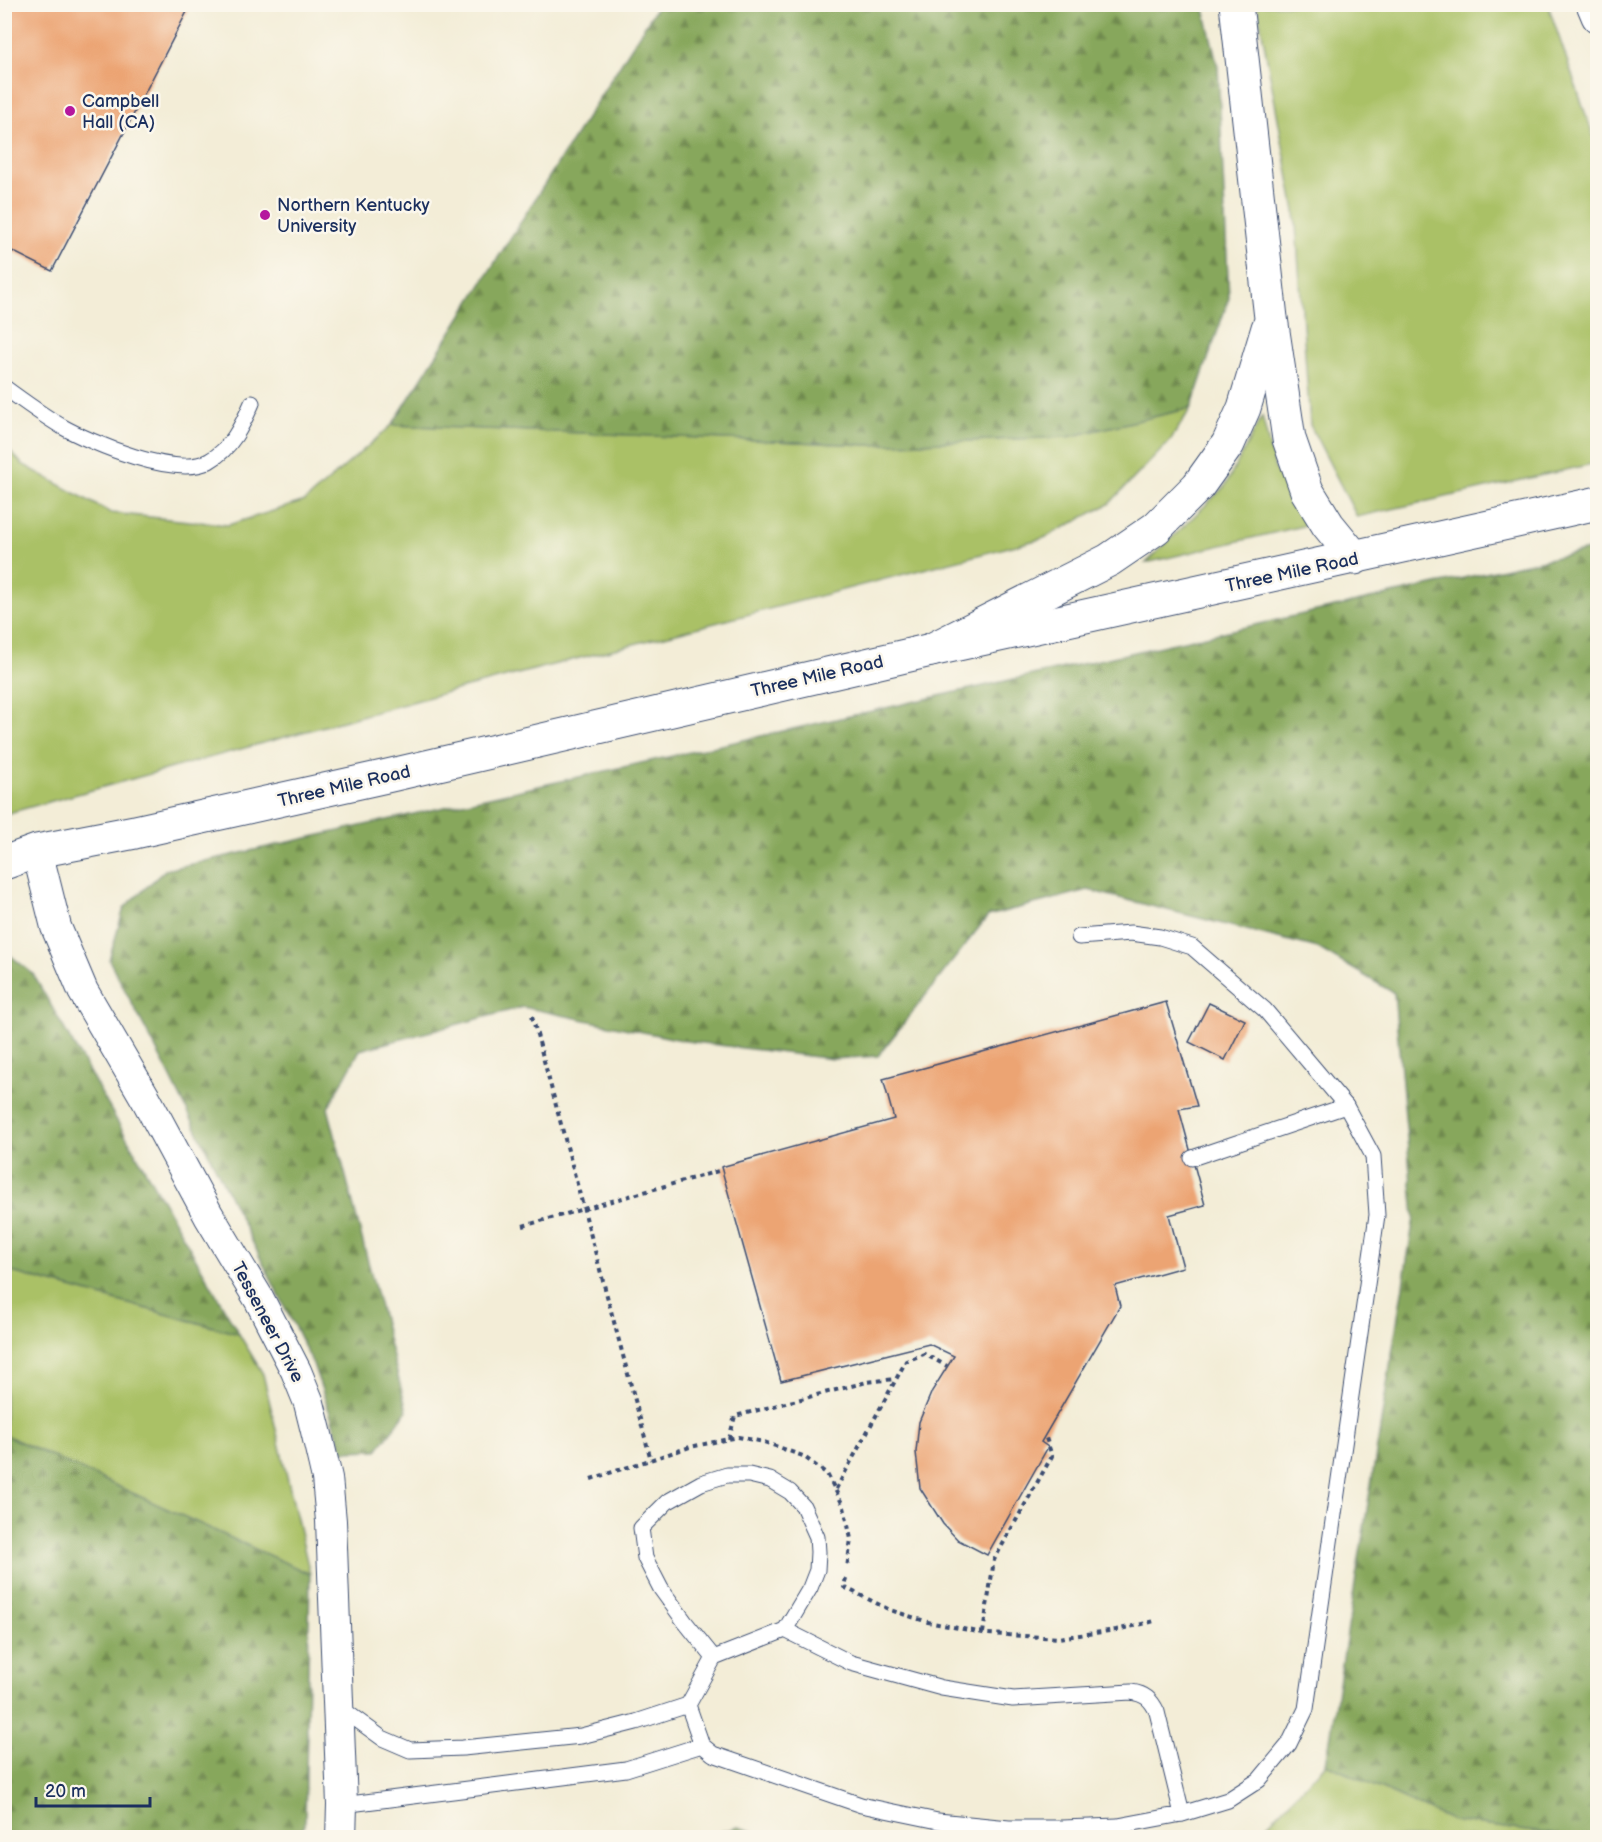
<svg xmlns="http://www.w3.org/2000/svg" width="1602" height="1842" viewBox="0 0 1602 1842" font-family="'Balsamiq Sans',sans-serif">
	<defs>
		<pattern id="forest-firs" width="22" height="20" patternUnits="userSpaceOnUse" patternTransform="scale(1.5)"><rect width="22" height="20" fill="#87a75b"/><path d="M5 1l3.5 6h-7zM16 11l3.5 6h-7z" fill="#6e884e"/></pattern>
	</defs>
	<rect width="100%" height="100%" fill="#fbf7ec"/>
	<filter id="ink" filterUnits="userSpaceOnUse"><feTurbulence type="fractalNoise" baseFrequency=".0167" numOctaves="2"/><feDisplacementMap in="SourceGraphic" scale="12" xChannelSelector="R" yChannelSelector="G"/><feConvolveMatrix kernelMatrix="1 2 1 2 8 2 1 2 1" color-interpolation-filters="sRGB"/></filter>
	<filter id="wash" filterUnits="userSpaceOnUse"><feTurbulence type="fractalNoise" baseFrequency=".008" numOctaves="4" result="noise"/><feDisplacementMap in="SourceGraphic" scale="24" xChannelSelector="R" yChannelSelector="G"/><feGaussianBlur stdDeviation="1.35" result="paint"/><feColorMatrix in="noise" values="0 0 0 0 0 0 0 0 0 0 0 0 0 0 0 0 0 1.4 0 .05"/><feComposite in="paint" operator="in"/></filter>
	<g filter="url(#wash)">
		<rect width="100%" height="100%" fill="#f3edd7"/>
		<g fill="#aac166" stroke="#627862" stroke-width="1.5">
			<polygon points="1257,5 1548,5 1597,147 1597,463 1357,517 1310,425 1295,211"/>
			<polygon points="1191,408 1170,441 1109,504 1044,538 448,692 5,814 5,445 22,464 111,513 228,525 305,501 392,425 869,445 1068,437"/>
			<polygon points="1262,416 1275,469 1307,525 1146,563 1225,486"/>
			<polygon points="4,1270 239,1334 263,1374 310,1574 5,1435"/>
			<polygon points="1326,1764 1453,1821 1573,1837 1254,1838"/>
		</g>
		<g fill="url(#forest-firs)" stroke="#516b5c" stroke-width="1.5">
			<polygon points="658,5 1203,5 1218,67 1229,298 1191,408 1068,437 869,445 392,425"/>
			<polygon points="1597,548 1597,1837 1573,1837 1453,1821 1326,1764 1414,1217 1394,993 1318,948 1088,890 988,916 878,1056 833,1059 686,1041 523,1007 360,1050 328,1108 407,1411 377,1450 343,1451 313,1364 166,1068 109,960 124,908 165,870"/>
			<polygon points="5,951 33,974 239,1334 5,1270"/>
			<polygon points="5,1435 310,1574 305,1824 297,1837 5,1837"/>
			<polygon points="738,1827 770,1837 704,1837"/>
		</g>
		<g id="blocks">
			<g fill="#eca473">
				<polygon points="4,4 191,4 52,271 4,247 4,169 7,164 4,163 4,60 8,53 4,51"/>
				<polygon points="1166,1002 1197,1106 1179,1109 1205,1205 1169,1215 1183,1267 1115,1286 1120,1306 1041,1442 1048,1447 987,1555 958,1540 943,1524 920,1488 916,1452 919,1422 932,1391 954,1356 929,1344 781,1381 721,1167 894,1119 883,1079"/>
				<polygon points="1209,1003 1245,1020 1225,1060 1189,1042"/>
			</g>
		</g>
	</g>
	<g filter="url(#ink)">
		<use href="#blocks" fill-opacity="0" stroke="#3b4c70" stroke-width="1.5"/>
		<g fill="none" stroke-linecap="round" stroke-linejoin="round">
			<defs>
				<g id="service">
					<path d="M4,387C23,401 41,414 61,426C91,443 177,479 209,461C231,449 242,426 252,403"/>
					<polyline points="1079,937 1131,933 1160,937 1192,947 1265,1010 1346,1106"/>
					<path d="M714,1658L685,1622L661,1589L645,1558L641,1528L667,1502L701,1483L727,1475H749L770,1480L790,1492L803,1506L817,1537L818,1552L817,1570L810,1588L785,1630L714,1658L688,1705L702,1745L713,1754L861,1805L938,1821L1009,1828H1062L1118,1826L1182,1814L1157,1712C1151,1699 1145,1694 1131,1692L1013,1699L942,1688L851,1663L785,1630"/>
					<polyline points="338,1706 382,1738 410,1750 463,1748 581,1736 636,1722 688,1705"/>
					<polyline points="342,1805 626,1769 702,1745"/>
					<polyline points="1182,1814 1228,1800 1259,1780 1289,1744 1306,1709 1377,1215 1373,1156 1346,1106 1192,1158"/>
				</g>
				<polyline id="minor" points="37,851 56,927 83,991 146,1099 209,1216 259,1299 296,1371 309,1403 317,1435 327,1478 331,1521 342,1805 341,1838"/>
				<polyline id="secondary" points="4,863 37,851 135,832 387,776 931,650 1598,503"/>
				<g id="motorway">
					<polyline points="1236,4 1271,318 1289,439 1307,491 1328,525 1355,558"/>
					<polyline points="1593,4 1598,16"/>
					<polyline points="931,650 1109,560 1156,528 1198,486 1228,444 1244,408 1268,328"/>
				</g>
			</defs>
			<use href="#service" stroke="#3b4c70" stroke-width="17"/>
			<use href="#minor" stroke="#3b4c70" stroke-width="32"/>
			<use href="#secondary" stroke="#3b4c70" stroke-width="35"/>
			<use href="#motorway" stroke="#3b4c70" stroke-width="35"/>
			<g stroke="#3b4c70" stroke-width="4" stroke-dasharray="4.5 4.5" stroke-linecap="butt">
				<polyline points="532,1016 651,1460"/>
				<polyline points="523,1226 722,1170"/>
				<polyline points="729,1439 735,1416 867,1382 895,1379"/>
				<polyline points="591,1479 690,1447 738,1437 764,1442 803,1456 827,1474 844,1507 851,1539 847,1568"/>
				<polyline points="836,1489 906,1361 924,1354 947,1366"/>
				<polyline points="846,1578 844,1587 890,1610 928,1622 988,1634 1058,1638 1116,1630 1155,1621"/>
				<polyline points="983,1633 994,1560 1052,1456 1045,1435"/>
			</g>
			<use href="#service" stroke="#fff" stroke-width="15"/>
			<use href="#minor" stroke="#fff" stroke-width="30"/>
			<use href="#secondary" stroke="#fff" stroke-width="33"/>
			<use href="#motorway" stroke="#fff" stroke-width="33"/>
		</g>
	</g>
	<g fill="#b5179e" stroke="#fbf7ec" stroke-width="2">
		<circle cx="70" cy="111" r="6"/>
		<circle cx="265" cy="215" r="6"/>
	</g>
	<g text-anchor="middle" stroke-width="5" stroke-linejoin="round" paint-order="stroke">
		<g font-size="18" fill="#1b2f5e" stroke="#fbf7ec" text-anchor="start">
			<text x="82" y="107">Campbell<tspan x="82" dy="21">Hall (CA)</tspan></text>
			<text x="277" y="211">Northern Kentucky<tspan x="277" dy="21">University</tspan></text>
		</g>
		<g font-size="18" fill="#1b2f5e" stroke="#fbf7ec">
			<text transform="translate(1292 572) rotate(-12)" y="6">Three Mile Road</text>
			<text transform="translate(817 676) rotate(-13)" y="6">Three Mile Road</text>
			<text transform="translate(344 786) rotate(-13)" y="6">Three Mile Road</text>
			<text transform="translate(268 1322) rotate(62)" y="6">Tesseneer Drive</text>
		</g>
	</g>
	<rect width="1602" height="1842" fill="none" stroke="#fbf7ec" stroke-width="24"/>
	<path d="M36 1797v9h114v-9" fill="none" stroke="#1b2f5e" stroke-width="3"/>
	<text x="45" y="1797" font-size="18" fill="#1b2f5e" stroke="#fbf7ec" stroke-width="4.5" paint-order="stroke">20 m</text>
</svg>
